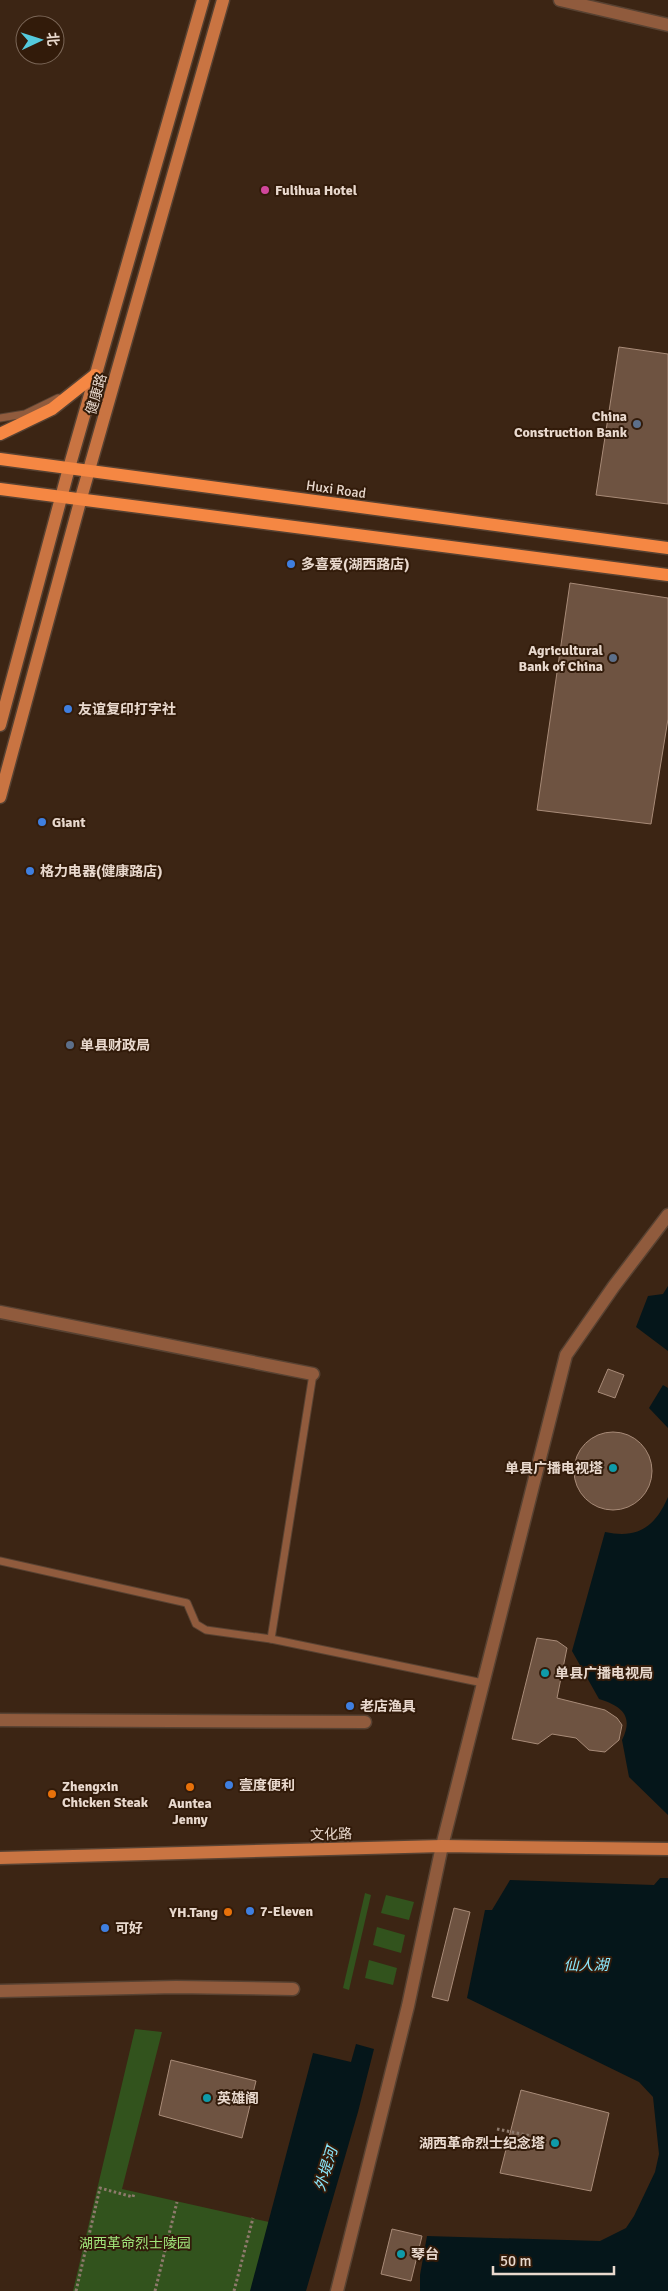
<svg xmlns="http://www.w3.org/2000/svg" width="668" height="2291" viewBox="0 0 668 2291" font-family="Signika,'Noto Sans SC',sans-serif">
	<rect width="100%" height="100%" fill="#3c2514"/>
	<g fill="#32531d">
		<polygon points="365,1893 371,1895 349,1990 343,1988"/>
		<polygon points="386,1895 414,1902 409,1920 381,1913"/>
		<polygon points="377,1927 405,1935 401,1953 373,1945"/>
		<polygon points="369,1960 397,1968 393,1985 365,1978"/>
		<polygon points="135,2029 162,2032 122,2189 269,2222 251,2291 73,2291"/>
	</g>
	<g fill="#05161a">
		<polygon points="668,1286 668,1351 636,1327 648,1296 663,1294"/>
		<polygon points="663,1385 668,1388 668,1428 649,1408"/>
		<path d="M668,1497V1815L629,1777L622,1740C634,1716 622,1706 599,1699L572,1651L605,1532C638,1539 655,1527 668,1497Z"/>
		<polygon points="660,1878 668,1878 668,2291 420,2291 420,2275 427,2236 600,2241 626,2228 634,2216 655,2172 659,2154 653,2097 639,2082 467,1998 485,1910 492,1910 510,1880 654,1885"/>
		<polygon points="356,2044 374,2049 358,2112 306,2291 250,2291 313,2053 351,2062"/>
	</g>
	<g fill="#6e5341" stroke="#a88b78">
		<polygon points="619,347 668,354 668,504 596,495"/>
		<polygon points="570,583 668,598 668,719 651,824 537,810"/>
		<polygon points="608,1369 624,1375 615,1398 598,1392"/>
		<circle cx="613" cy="1471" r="39"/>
		<polygon points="537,1638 557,1641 567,1648 557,1698 605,1710 617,1718 622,1725 619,1740 605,1752 589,1750 576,1738 552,1734 538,1744 512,1739"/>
		<polygon points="454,1908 470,1912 448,2001 432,1997"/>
		<polygon points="171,2060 256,2081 242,2138 159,2115"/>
		<polygon points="521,2090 609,2113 591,2191 500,2173"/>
		<polygon points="392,2229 422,2236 411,2281 381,2274"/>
	</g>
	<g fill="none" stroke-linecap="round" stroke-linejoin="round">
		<defs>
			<g id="lane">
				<polyline points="0,418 25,414 58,398"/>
				<polyline points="0,1561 187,1603 196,1624 206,1630 271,1639 483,1683"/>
				<polyline points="271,1639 313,1374"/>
			</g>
			<g id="street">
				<polyline points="560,0 668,25"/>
				<polyline points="0,1312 313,1374"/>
				<polyline points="0,1720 365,1722"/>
				<polyline points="0,1991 176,1987 293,1989"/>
				<polyline points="337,2291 408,2006 442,1846 566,1355 614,1286 668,1215"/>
			</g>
			<g id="secondary">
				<polyline points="0,725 69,468 203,0"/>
				<polyline points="0,797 81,498 223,0"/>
				<polyline points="0,1858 442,1846 668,1849"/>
			</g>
			<g id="primary">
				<polyline points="0,434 52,409 95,375"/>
				<polyline points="0,459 668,548"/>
				<polyline points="0,489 668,575"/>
			</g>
		</defs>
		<use href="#lane" stroke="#584232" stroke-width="9"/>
		<use href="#street" stroke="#584232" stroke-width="15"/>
		<use href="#secondary" stroke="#584232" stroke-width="15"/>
		<use href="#primary" stroke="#584232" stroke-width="15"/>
		<g stroke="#8e7a6c" stroke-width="3" stroke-dasharray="2.5 2.5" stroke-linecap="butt">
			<polyline points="497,2129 532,2136"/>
			<polyline points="76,2291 100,2188 133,2197 134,2193"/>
			<polyline points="155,2291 177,2202"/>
			<polyline points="234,2291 253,2218"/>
		</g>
		<use href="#lane" stroke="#905b3d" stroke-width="7"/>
		<use href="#street" stroke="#905b3d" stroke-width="12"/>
		<use href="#secondary" stroke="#c97442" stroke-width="12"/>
		<use href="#primary" stroke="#f58743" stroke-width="12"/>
	</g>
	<circle fill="#d1479c" stroke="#321b0a" stroke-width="2" cx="265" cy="190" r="5"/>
	<g fill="#5c6f8a" stroke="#321b0a" stroke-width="2">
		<circle cx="637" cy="424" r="5"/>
		<circle cx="613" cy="658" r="5"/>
		<circle cx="70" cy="1045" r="5"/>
	</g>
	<g fill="#3f7fe0" stroke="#321b0a" stroke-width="2">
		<circle cx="291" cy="564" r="5"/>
		<circle cx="68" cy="709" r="5"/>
		<circle cx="42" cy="822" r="5"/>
		<circle cx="30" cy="871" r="5"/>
		<circle cx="350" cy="1706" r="5"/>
		<circle cx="229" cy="1785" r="5"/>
		<circle cx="250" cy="1911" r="5"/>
		<circle cx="105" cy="1928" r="5"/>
	</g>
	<g fill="#0f9aa8" stroke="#321b0a" stroke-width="2">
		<circle cx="613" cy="1468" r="5"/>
		<circle cx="545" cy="1673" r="5"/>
		<circle cx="207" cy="2098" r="5"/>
		<circle cx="555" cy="2143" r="5"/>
		<circle cx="401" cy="2254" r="5"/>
	</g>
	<g fill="#e8710a" stroke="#321b0a" stroke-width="2">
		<circle cx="190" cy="1787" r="5"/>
		<circle cx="52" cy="1794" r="5"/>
		<circle cx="228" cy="1912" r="5"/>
	</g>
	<g text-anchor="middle" stroke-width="4" stroke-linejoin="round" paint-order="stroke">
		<g font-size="14" font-weight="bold" fill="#e9d9ce" stroke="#321b0a" text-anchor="start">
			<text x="275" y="195">Fulihua Hotel</text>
			<text x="627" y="421" text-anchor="end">China<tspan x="627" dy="16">Construction Bank</tspan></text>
			<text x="301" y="569">多喜爱(湖西路店)</text>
			<text x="603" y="655" text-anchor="end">Agricultural<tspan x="603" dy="16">Bank of China</tspan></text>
			<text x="78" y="714">友谊复印打字社</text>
			<text x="52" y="827">Giant</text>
			<text x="40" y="876">格力电器(健康路店)</text>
			<text x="80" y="1050">单县财政局</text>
			<text x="603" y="1473" text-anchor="end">单县广播电视塔</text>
			<text x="555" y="1678">单县广播电视局</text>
			<text x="360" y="1711">老店渔具</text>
			<text x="239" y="1790">壹度便利</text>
			<text x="62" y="1791">Zhengxin<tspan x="62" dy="16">Chicken Steak</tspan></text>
			<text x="190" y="1808" text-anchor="middle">Auntea<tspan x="190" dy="16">Jenny</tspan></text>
			<text x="260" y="1916">7-Eleven</text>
			<text x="218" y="1917" text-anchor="end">YH.Tang</text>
			<text x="115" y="1933">可好</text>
			<text x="217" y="2103">英雄阁</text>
			<text x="545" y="2148" text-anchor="end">湖西革命烈士纪念塔</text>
			<text x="411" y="2259">琴台</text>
		</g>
		<g font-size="14" fill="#e9d9ce" stroke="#321b0a">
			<text transform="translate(96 394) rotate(-74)" y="5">健康路</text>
			<text transform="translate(336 489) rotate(8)" y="5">Huxi Road</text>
			<text transform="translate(331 1834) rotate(-2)" y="5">文化路</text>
		</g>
		<g font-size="14" fill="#a0e47a" stroke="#321b0a">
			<text x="135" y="2248">湖西革命烈士陵园</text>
		</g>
		<g font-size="15" font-style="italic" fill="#8be7fc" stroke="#321b0a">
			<text x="586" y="1970">仙人湖</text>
			<text transform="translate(326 2169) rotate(-73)" y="5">外堤河</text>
		</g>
	</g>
	<g transform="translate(40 40) rotate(86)"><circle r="24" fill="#321b0a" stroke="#7b6758"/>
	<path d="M0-4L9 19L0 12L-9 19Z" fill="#54cadd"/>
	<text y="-8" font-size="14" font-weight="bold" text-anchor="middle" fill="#e9d9ce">北</text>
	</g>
	<path d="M493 2266v8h121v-8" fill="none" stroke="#e9d9ce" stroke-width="2.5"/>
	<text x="500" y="2266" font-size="15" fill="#e9d9ce" stroke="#321b0a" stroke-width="4" paint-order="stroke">50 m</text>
</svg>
